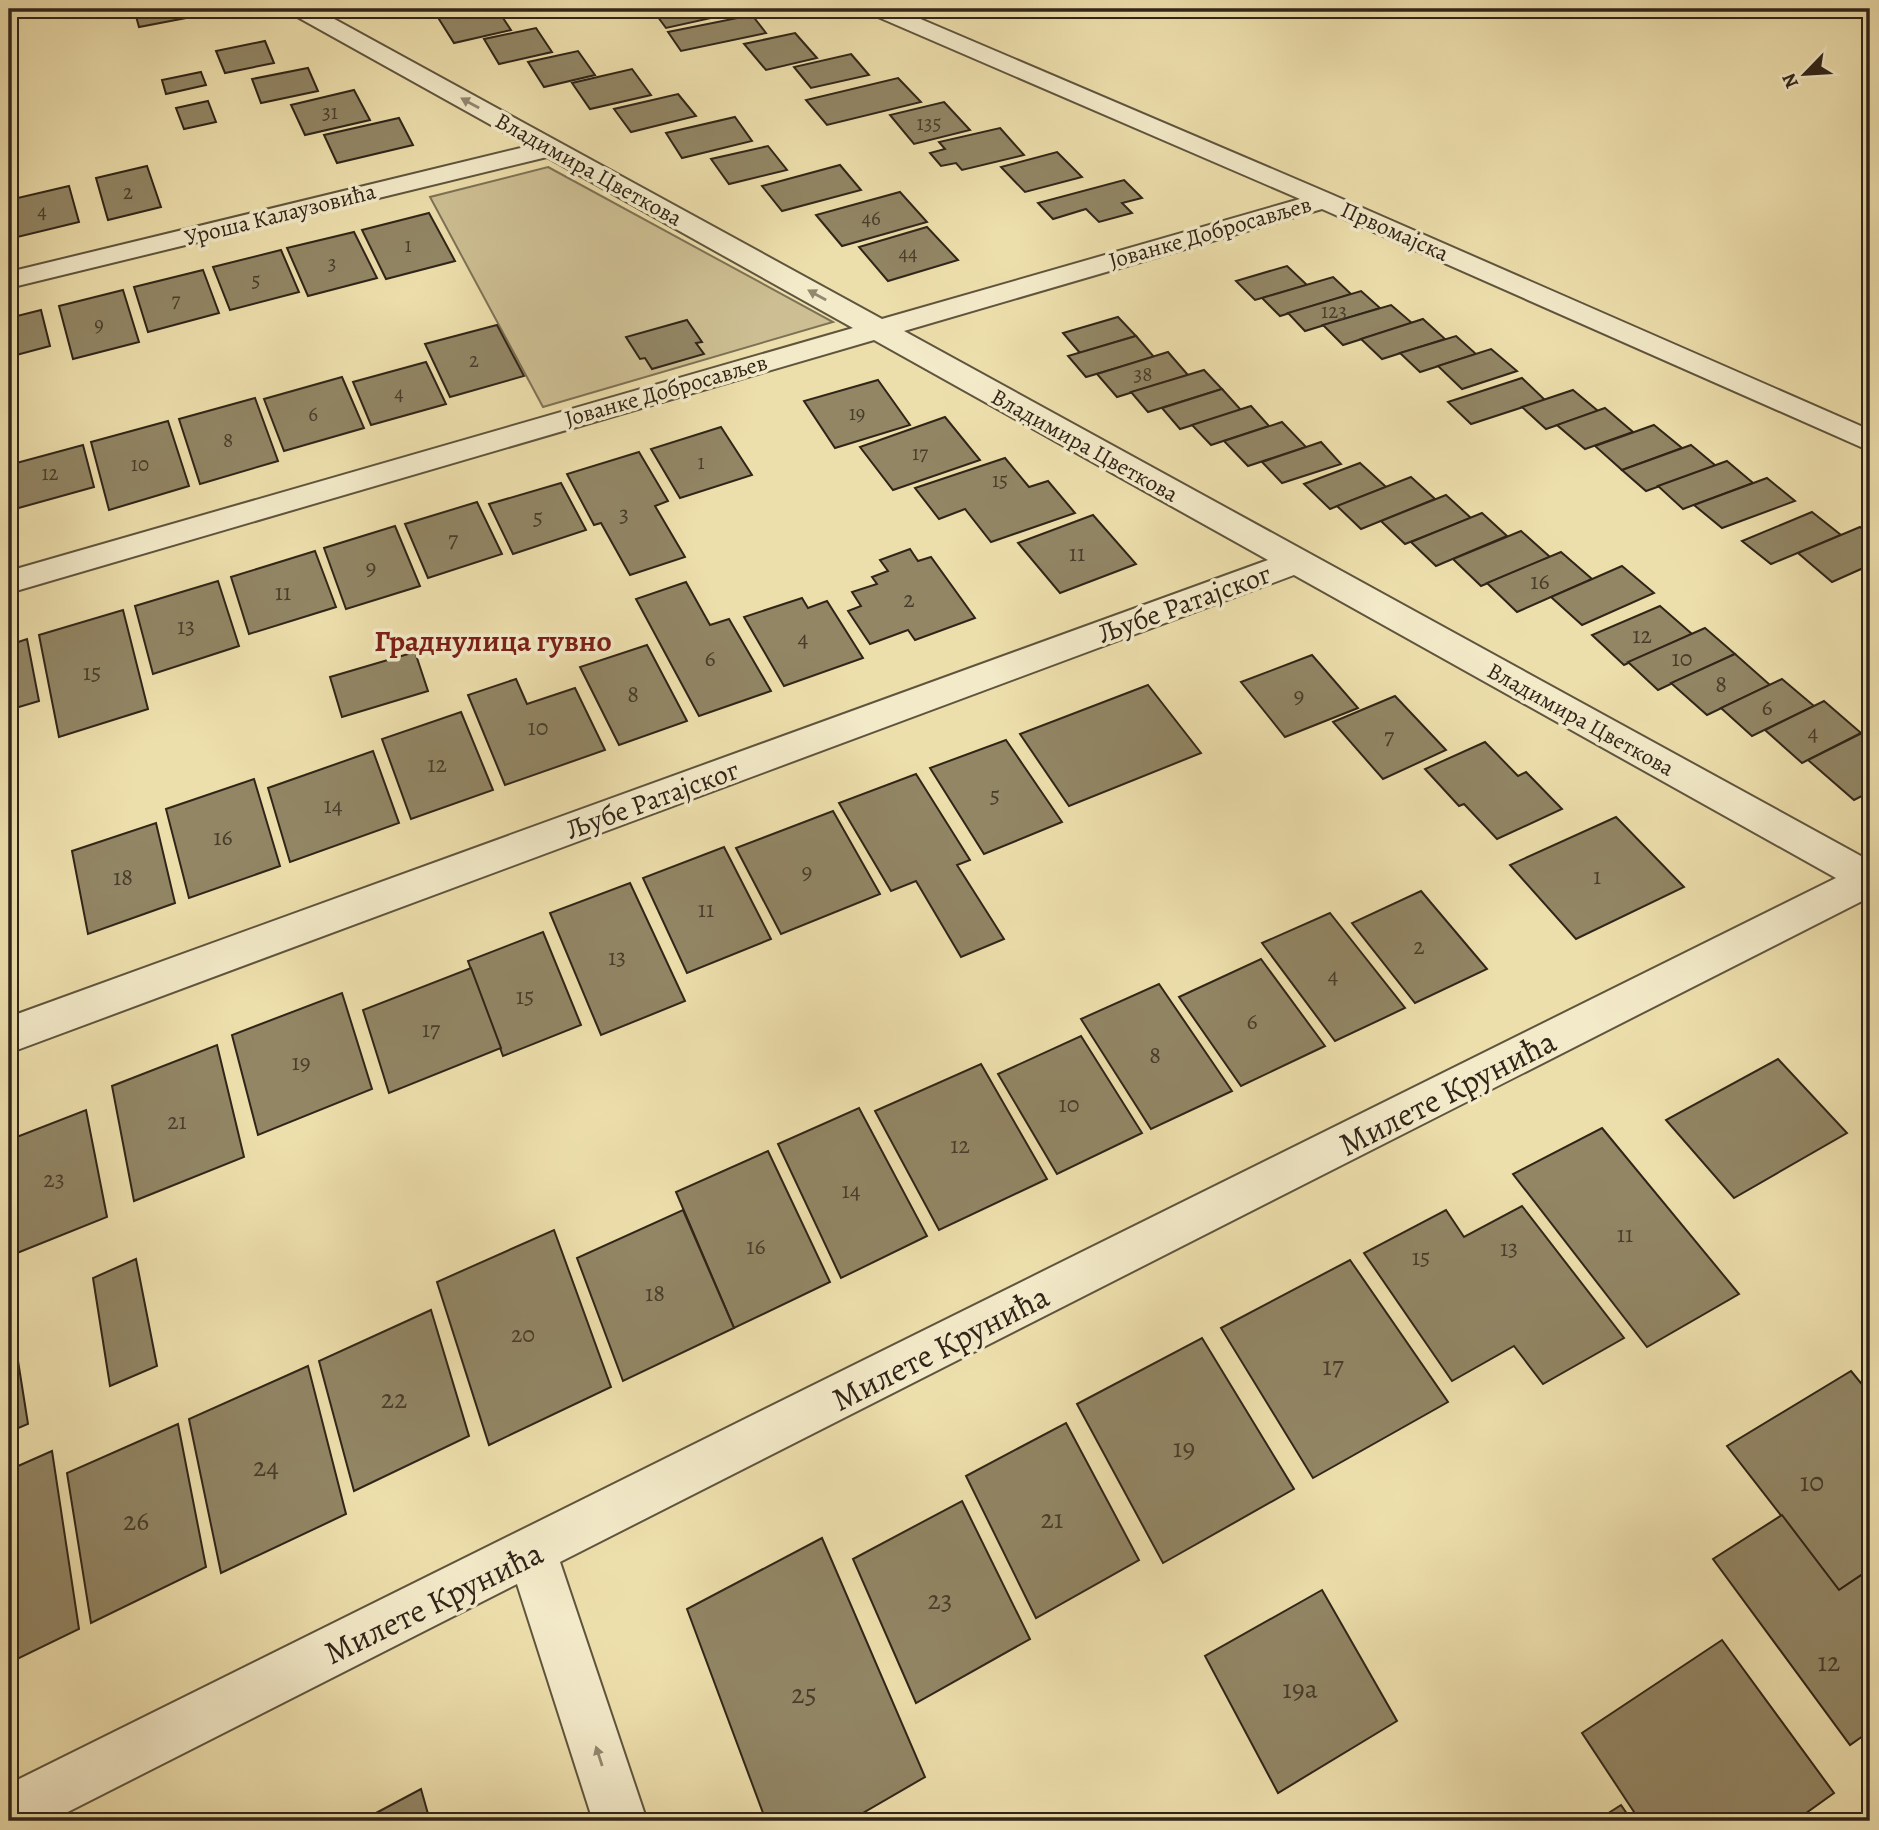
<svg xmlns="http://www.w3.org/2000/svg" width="1879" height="1830" viewBox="0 0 1879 1830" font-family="Alegreya,serif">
	<rect width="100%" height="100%" fill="#eddfac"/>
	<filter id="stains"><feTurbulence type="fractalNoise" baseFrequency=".00286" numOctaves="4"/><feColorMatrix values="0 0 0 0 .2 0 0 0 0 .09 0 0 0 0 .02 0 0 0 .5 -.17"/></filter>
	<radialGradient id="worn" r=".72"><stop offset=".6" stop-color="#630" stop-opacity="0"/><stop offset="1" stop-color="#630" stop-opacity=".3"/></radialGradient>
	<polygon fill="#cdbf93" stroke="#7e7256" stroke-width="2" points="548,167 833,322 543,407 430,197"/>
	<g fill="#928665" stroke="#302518" stroke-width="2">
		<polygon points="134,9 200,9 202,15 139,27"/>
		<polygon points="414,9 452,9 418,16"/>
		<polygon points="472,9 497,9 511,30 454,43 437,16"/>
		<polygon points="652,9 720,9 725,15 666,28"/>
		<polygon points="752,15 766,33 681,51 668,32"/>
		<polygon points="536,28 552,52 499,64 484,39"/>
		<polygon points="795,33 817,58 766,70 744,44"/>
		<polygon points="265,41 274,63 225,73 216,51"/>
		<polygon points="578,51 595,75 544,87 528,62"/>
		<polygon points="851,54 869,75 811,88 794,67"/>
		<polygon points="308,68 318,91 261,103 252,79"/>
		<polygon points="632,69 651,95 590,109 572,83"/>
		<polygon points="201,72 206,85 166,94 162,80"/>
		<polygon points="898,78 921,102 827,125 806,100"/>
		<polygon points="354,90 370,120 305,135 291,105"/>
		<polygon points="678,94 696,116 631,132 614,109"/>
		<polygon points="208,101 216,122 184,129 176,108"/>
		<polygon points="944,102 970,130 914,144 890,115"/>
		<polygon points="735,117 752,141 682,158 666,133"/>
		<polygon points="399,118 413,145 337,163 324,135"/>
		<polygon points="1000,128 1024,155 962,170 956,163 941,166 930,153 945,149 939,142"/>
		<polygon points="768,146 787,170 729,184 711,159"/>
		<polygon points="1057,152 1082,177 1025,192 1001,167"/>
		<polygon points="840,165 861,190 782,211 762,186"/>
		<polygon points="147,166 161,207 108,220 96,178"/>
		<polygon points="1124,180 1142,198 1122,203 1132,213 1099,222 1086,209 1053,219 1038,203"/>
		<polygon points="69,186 79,222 9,239 9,200"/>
		<polygon points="900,192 927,222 842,246 816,215"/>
		<polygon points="429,213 455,261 386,279 362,230"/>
		<polygon points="927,227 958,260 888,281 859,247"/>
		<polygon points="354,232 377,278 308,296 287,248"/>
		<polygon points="281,250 299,292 230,310 213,267"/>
		<polygon points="1287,266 1307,285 1255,300 1236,281"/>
		<polygon points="203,270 219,313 148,332 134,287"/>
		<polygon points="1333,277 1351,294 1280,316 1262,298"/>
		<polygon points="123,290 139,342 73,359 59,306"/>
		<polygon points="1361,291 1380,308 1305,331 1288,313"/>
		<polygon points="1391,305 1412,323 1343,345 1323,325"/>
		<polygon points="41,310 50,346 9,357 9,318"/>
		<polygon points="1118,317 1136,336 1080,353 1063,333"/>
		<polygon points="1423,319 1445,339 1382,359 1361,339"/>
		<polygon points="687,320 702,342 696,343 704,354 652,369 645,358 640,359 626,337"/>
		<polygon points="497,325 524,376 450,397 425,344"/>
		<polygon points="1136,336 1154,357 1086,377 1068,356"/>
		<polygon points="1456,336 1476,354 1420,372 1400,353"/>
		<polygon points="1491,349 1517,371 1462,389 1438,366"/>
		<polygon points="1168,352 1188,375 1117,397 1097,374"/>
		<polygon points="426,362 446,404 371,425 353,382"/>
		<polygon points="1204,370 1222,389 1148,412 1131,392"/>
		<polygon points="342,377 364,428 284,451 264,399"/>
		<polygon points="1522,378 1545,400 1471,424 1448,402"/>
		<polygon points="878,380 910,425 835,448 804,401"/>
		<polygon points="1222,389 1241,410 1180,429 1162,408"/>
		<polygon points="1573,390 1598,411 1546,429 1522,407"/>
		<polygon points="255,398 278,461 200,484 179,419"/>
		<polygon points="1251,406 1269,426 1211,445 1192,425"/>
		<polygon points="1605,408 1633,432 1585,449 1557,425"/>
		<polygon points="945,417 980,460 893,490 860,447"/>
		<polygon points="168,421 189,486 109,510 91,442"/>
		<polygon points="1282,422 1306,447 1248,466 1224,441"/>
		<polygon points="1654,425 1682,448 1622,470 1595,446"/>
		<polygon points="721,427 752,475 680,498 651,449"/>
		<polygon points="1321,442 1341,464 1282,483 1262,462"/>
		<polygon points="83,445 94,487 15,509 9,465"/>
		<polygon points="1691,445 1716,466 1646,491 1622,470"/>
		<polygon points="639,452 668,501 655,506 685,557 630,575 601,523 594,525 567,474"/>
		<polygon points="1005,458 1029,487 1048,481 1075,513 991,542 965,509 939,519 915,488"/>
		<polygon points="1727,461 1753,483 1683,509 1658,486"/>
		<polygon points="1360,463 1386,487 1330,509 1304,484"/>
		<polygon points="1411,477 1435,499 1361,529 1337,506"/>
		<polygon points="1767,478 1795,501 1722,528 1694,505"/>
		<polygon points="561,483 586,530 513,554 489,504"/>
		<polygon points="1446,495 1471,518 1405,544 1381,521"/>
		<polygon points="477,502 502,554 428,578 405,524"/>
		<polygon points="1812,512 1841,535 1771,564 1742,541"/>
		<polygon points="1482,513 1507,536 1436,566 1411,542"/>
		<polygon points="1093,515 1136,564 1060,593 1018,543"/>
		<polygon points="395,526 420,586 346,609 324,548"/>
		<polygon points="1860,527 1870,535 1870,565 1832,582 1798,553"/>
		<polygon points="1521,531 1550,557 1481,586 1453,559"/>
		<polygon points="910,549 918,561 931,557 975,618 915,640 908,630 870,644 848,611 861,606 852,592 877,584 872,577 888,571 880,560"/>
		<polygon points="315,551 336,607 249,634 231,577"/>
		<polygon points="1561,552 1592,579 1517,612 1487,583"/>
		<polygon points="1622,566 1654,593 1582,625 1551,597"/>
		<polygon points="218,581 239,646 153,674 135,606"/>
		<polygon points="686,582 710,625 729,619 771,691 699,716 636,599"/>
		<polygon points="802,598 808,608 827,601 863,658 784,686 744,617"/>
		<polygon points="1660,606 1692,634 1624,665 1592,635"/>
		<polygon points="123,610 148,709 59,737 39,635"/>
		<polygon points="1705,628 1735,654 1658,690 1628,662"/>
		<polygon points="27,639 39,701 9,710 9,645"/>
		<polygon points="647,645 687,721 619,745 580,667"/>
		<polygon points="415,652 428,691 342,717 330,677"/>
		<polygon points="1735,654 1770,685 1707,715 1671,683"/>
		<polygon points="1312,655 1358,708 1285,737 1241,682"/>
		<polygon points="516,679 527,704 575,688 605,750 505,785 468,695"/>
		<polygon points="1782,679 1814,706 1752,736 1721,708"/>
		<polygon points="1148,685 1201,753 1069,806 1020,734"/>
		<polygon points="1395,696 1446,750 1383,779 1333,722"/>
		<polygon points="1824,701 1861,733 1802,763 1765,730"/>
		<polygon points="461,712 493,790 411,819 382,739"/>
		<polygon points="1870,729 1870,792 1854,800 1808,760"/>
		<polygon points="1006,740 1062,822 984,854 930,768"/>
		<polygon points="1485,742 1518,776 1526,772 1562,809 1497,839 1464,804 1459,806 1425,769"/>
		<polygon points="373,751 399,823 290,862 268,788"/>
		<polygon points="916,774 970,860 957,865 1004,939 961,957 916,881 891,891 839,803"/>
		<polygon points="254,779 280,866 189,898 166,809"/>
		<polygon points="833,811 880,894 781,934 736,848"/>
		<polygon points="1616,817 1684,887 1576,939 1510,865"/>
		<polygon points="156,823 175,903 88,934 72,851"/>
		<polygon points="724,847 771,939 687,973 643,878"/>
		<polygon points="630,883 685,1001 601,1035 550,913"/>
		<polygon points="1421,891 1487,969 1415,1003 1352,923"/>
		<polygon points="1330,913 1405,1008 1335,1041 1262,943"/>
		<polygon points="543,932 581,1025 503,1056 468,961"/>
		<polygon points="1261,959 1325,1046 1241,1086 1179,997"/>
		<polygon points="471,968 501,1048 389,1093 363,1010"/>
		<polygon points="1159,984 1232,1091 1151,1129 1081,1019"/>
		<polygon points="342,993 372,1089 258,1135 232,1035"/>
		<polygon points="1081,1036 1142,1133 1057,1174 998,1074"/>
		<polygon points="217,1045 244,1157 134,1201 112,1086"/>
		<polygon points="1778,1059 1847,1133 1734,1198 1666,1120"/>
		<polygon points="981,1064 1047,1179 939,1230 875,1111"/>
		<polygon points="859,1108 927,1236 841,1278 778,1144"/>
		<polygon points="86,1110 107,1217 12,1255 9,1233 9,1140"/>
		<polygon points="1602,1128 1739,1294 1647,1347 1513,1174"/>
		<polygon points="768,1151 830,1282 734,1328 676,1192"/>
		<polygon points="1522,1206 1624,1338 1543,1384 1514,1346 1452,1381 1364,1253 1446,1210 1464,1237"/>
		<polygon points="683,1210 734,1328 623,1381 577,1258"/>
		<polygon points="554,1230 611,1387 489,1445 437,1282"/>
		<polygon points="136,1259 157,1366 110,1386 93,1278"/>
		<polygon points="1350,1260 1448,1402 1313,1478 1221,1328"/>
		<polygon points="431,1310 469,1436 354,1491 319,1361"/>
		<polygon points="12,1323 28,1424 9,1432 9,1324"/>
		<polygon points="1202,1338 1294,1489 1163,1563 1077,1404"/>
		<polygon points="308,1366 346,1514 221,1573 189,1419"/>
		<polygon points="1851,1371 1870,1394 1870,1569 1839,1590 1727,1446"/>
		<polygon points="1066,1423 1139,1560 1036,1618 966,1476"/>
		<polygon points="178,1424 206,1567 91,1623 67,1473"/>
		<polygon points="52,1451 79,1629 9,1663 9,1470"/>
		<polygon points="962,1501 1030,1639 916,1703 853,1559"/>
		<polygon points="1782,1515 1839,1590 1866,1572 1870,1578 1870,1731 1850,1745 1713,1559"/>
		<polygon points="822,1538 925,1777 849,1821 766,1821 687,1609"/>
		<polygon points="1322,1590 1397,1721 1278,1793 1205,1656"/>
		<polygon points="1722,1640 1834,1793 1795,1821 1640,1821 1582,1733"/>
		<polygon points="421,1789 430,1821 361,1821"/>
		<polygon points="1621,1805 1632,1821 1596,1821"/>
	</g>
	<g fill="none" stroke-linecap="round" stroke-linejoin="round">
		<defs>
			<polygon id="street" points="289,9 316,9 882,319 1300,199 871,14 868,9 897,9 1333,195 1870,430 1870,451 1322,209 904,331 1870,861 1870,897 560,1562 647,1821 593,1821 517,1584 50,1821 9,1821 9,1784 1836,878 1294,575 9,1053 9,1017 1268,560 874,340 9,593 9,571 853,328 547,157 9,288 9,272 529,146 292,14"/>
		</defs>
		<use href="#street" stroke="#5f543d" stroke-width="4"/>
		<use href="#street" fill="#f3eac9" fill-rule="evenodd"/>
	</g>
	<defs><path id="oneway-solid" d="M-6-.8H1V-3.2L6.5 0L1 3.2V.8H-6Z" transform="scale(1.75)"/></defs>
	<g fill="#928870">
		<use href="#oneway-solid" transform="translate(470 103) rotate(-151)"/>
		<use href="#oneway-solid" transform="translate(817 295) rotate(-151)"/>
		<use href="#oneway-solid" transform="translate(599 1756) rotate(-108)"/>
	</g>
	<g text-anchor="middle" stroke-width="7" stroke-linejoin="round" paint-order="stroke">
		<g font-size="21" fill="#483d2b">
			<text x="330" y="119">31</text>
			<text x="929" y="130">135</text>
			<text x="128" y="199">2</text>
			<text x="42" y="218">4</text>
			<text x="871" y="225">46</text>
			<text x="408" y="252">1</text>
			<text x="908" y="260">44</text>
			<text x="332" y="270">3</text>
			<text x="256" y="287">5</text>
			<text x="176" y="307">7</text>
			<text x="1334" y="318">123</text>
			<text x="99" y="331">9</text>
			<text x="474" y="367">2</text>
			<text x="1143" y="381">38</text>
			<text x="399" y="400">4</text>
			<text x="857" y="420">19</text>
			<text x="313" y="421">6</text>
			<text x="228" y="447">8</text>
			<text x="920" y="460">17</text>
			<text x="701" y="469">1</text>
			<text x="140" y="471">10</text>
			<text x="50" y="480">12</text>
			<text x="1000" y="487">15</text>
		</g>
		<g font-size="23" fill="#302518" stroke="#f3eac9">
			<text transform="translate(589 169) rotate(29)" y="8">Владимира Цветкова</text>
			<text transform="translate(280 214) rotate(-14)" y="8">Уроша Калаузовића</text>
			<text transform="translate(1395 231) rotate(24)" y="8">Првомајска</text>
			<text transform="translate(1210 232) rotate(-16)" y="8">Јованке Добросављев</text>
			<text transform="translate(666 390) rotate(-16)" y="8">Јованке Добросављев</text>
			<text transform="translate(1085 445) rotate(29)" y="8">Владимира Цветкова</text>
			<text transform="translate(1581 719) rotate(29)" y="8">Владимира Цветкова</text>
		</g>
		<g font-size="24" fill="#483d2b">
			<text x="624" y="522">3</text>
			<text x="538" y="525">5</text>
			<text x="453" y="547">7</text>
			<text x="1077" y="561">11</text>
			<text x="371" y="575">9</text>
			<text x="1540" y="589">16</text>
			<text x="283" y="600">11</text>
			<text x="909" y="607">2</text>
			<text x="186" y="634">13</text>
			<text x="1642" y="643">12</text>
			<text x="803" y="646">4</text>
			<text x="710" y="666">6</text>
			<text x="1682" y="666">10</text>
			<text x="92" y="680">15</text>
			<text x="1721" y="692">8</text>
			<text x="633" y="702">8</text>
			<text x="1299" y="703">9</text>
			<text x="1767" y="715">6</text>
			<text x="538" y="735">10</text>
			<text x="1813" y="740">4</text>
			<text x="1389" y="744">7</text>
			<text x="437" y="772">12</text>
			<text x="995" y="803">5</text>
			<text x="333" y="813">14</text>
			<text x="223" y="845">16</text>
			<text x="807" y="879">9</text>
			<text x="1597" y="884">1</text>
			<text x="123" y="885">18</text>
			<text x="706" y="917">11</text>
			<text x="1419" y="954">2</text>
			<text x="617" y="965">13</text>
			<text x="1333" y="983">4</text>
			<text x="525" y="1004">15</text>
			<text x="1252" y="1029">6</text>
			<text x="431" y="1037">17</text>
			<text x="1155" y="1063">8</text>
			<text x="301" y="1070">19</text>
			<text x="1069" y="1112">10</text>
			<text x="177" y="1129">21</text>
			<text x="960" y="1153">12</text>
			<text x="54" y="1187">23</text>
			<text x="851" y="1198">14</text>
			<text x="1625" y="1242">11</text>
			<text x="756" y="1254">16</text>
			<text x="1509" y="1256">13</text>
			<text x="1421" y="1265">15</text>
			<text x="655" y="1301">18</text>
			<text x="523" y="1342">20</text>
		</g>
		<g font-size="28" fill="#302518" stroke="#f3eac9">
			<text transform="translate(1184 603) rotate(-20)" y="10">Љубе Ратајског</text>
			<text transform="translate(652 799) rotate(-20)" y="10">Љубе Ратајског</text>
		</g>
		<g font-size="28" fill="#483d2b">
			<text x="1333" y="1375">17</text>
			<text x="394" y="1408">22</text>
			<text x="1184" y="1457">19</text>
			<text x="266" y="1476">24</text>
			<text x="1812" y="1491">10</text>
			<text x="1052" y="1528">21</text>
			<text x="136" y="1530">26</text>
			<text x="940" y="1609">23</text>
			<text x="1829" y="1671">12</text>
			<text x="1300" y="1698">19a</text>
			<text x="804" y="1703">25</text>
		</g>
		<g font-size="30" font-weight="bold" fill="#7a1f14" stroke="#f3eac9">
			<text x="493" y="651">Граднулица гувно</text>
		</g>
		<g font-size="33" fill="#302518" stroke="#f3eac9">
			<text transform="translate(1447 1092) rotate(-27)" y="12">Милете Крунића</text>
			<text transform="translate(940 1347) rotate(-27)" y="12">Милете Крунића</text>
			<text transform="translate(433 1602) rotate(-26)" y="12">Милете Крунића</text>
		</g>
	</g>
	<rect width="1879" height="1830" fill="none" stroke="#eddfac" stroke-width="35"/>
	<rect x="10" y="10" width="1858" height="1809" fill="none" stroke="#302518" stroke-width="3.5"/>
	<rect x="18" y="18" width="1844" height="1795" fill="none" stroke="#302518" stroke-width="2"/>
	<g transform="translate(1805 74) rotate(245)" stroke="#f3eac9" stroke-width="5" paint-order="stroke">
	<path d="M0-5L12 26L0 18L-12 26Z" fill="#302518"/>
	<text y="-10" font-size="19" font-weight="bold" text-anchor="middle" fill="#302518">N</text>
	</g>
	<rect width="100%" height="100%" filter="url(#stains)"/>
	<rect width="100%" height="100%" fill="url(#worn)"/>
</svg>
